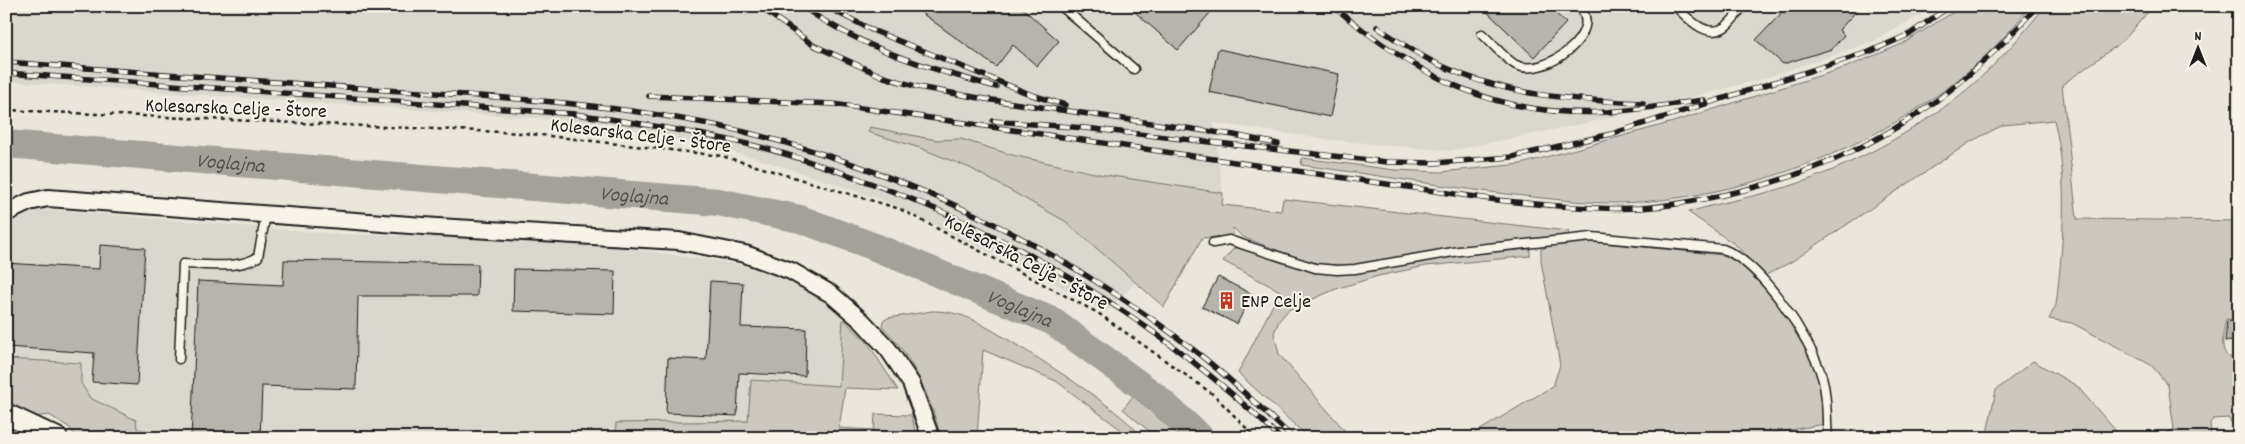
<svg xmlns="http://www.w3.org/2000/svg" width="2245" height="444" viewBox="0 0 2245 444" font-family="Dekko,sans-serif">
	<rect width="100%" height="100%" fill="#eae6dc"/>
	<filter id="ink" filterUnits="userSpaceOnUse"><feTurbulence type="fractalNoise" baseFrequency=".02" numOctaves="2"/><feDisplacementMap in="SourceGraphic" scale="10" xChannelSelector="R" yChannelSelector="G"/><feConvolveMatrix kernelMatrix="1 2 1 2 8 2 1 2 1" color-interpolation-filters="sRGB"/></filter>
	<g filter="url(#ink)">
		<g fill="#dad7ce">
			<polygon points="6,6 1936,6 1872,42 1759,80 1587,123 1449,151 1331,140 1214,123 1223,193 1158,185 1040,161 1030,201 1065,221 1135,283 1105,313 1062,287 880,199 756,158 605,123 6,81"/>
			<polygon points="46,209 338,234 468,237 625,248 745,265 782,279 824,300 843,319 839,386 751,380 749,422 616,423 615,438 167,438 166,433 137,429 136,420 90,398 81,383 81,363 6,359 6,228 28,211"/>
		</g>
		<g fill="#ccc8c0" stroke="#74726e">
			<path d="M1963,6H2030C1941,126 1763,200 1616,203C1588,203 1561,200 1533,197C1456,189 1379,175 1301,165L1302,158L1395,170L1441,172L1521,164L1673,122L1847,67L1902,44Z"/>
			<path d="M2045,6H2153L2124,40L2062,85L2077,219L2239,221V320L2226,319C2224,330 2219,348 2228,357L2239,358V427L2234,426L2228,418L2213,419L2210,423L2211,436L2159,438L2174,429L2168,385L2151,365L2072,323L2049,319L2056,305C2063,246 2069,179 2054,120L2003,125L1970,142L1791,262L1764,276L1737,246L1688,212C1726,201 1765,195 1802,182C1859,162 1924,126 1970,87C1998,63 2023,34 2045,6Z"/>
			<polygon points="870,127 936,140 961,139 1012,155 1099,174 1223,193 1222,205 1281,211 1283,199 1568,231 1569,236 1435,251 1355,266 1320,264 1299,259 1243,237 1233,228 1232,236 1202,238 1164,307 1065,221 970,168 920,148 868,132"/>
			<path d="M1593,242L1722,255C1760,268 1804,333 1816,371C1822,388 1825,406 1825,424L1744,438H1467L1553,386L1560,365L1541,261V248H1545L1550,243Z"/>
			<polygon points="1234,248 1252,249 1338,274 1372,270 1460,255 1530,249 1530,256 1426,266 1378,276 1336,289 1288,310 1279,321 1274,333 1279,354 1351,438 1309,438 1238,373 1280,291 1223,261"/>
			<path d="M932,311C945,311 956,313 969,318C996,330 1133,415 1141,438H1132L1056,381L983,350L977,438H941C930,396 913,357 882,326L883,321L888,318Z"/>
			<polygon points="843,319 867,342 898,390 845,388 839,428 874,430 875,414 911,415 917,438 615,438 616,423 748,421 751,380 839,386"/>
			<polygon points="6,359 81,363 81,383 90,398 136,420 137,429 166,433 167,438 77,438 69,427 49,415 34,417 6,406"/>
			<polygon points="2033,361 2077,386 2122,438 1986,438 1996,390"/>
			<polygon points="1133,396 1181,438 1150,438 1150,432 1123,409"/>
		</g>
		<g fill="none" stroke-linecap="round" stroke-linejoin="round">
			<path stroke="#a3a19a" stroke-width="28" id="s1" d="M6,144L718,202L800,219L875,247L1052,321L1155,396L1201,438"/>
		</g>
		<g fill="#b6b4ac" stroke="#1c1c1c">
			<polygon points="912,6 1020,6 1059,41 1037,66 1013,45 996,67"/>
			<polygon points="1128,6 1216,6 1178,50"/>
			<polygon points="1481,6 1548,6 1566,23 1534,57"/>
			<polygon points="1788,6 1861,6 1839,30 1844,35 1832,49 1783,64 1756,40"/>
			<polygon points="1218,49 1339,74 1330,117 1209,92"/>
			<polygon points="100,245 145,248 137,385 92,382 94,353 6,347 6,263 99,269"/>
			<polygon points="284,260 478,264 477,296 358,296 356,389 262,386 260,438 191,438 198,281 283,285"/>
			<polygon points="514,269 615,271 614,314 513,311"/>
			<polygon points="1218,277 1252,294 1237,324 1202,307"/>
			<polygon points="710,281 743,283 741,327 806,329 805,376 739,373 737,416 666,413 668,358 706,360"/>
			<polygon points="2227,321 2239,322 2239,342 2225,341"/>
		</g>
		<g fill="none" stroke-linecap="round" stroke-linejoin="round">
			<defs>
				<g id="service">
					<polyline points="1061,6 1134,69"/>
					<path d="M1675,6C1687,17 1706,40 1725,27C1732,22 1738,13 1743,6"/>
					<path d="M1482,34C1491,42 1506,60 1516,65C1545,79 1607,31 1578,6"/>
					<path d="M1213,243L1229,240L1315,268L1337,270L1355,269L1459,251L1592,237L1723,249C1762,264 1810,337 1822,377C1828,396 1826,418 1828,438"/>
					<path d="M179,359L183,264C207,264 237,270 258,257L266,214"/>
				</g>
				<polyline id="minor" points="6,213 29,202 48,198 437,227 679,241 745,254 791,271 831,294 862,321 888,349 911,383 931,438"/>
				<polyline id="tertiary" points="6,414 57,438"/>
			</defs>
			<use href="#service" stroke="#1c1c1c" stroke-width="11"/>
			<use href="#minor" stroke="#1c1c1c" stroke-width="20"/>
			<use href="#tertiary" stroke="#1c1c1c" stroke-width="24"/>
			<polyline stroke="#1c1c1c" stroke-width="2.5" stroke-dasharray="4 4" stroke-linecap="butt" points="6,110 523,133 722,156 900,209 1098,313 1214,395 1256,438"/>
			<use href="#service" stroke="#f7f3e8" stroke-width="8"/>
			<use href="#minor" stroke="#f7f3e8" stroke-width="16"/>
			<use href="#tertiary" stroke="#f7f3e8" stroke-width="20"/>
			<defs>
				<g id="rail">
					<polyline points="759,6 813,45 884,77 918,87 985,99 1234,135 1278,144"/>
					<path d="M801,6C864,49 924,67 996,87"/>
					<polyline points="825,6 872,30 1032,95 1065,105"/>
					<path d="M1333,6C1415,75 1495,118 1606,112C1639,110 1672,104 1704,100"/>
					<path d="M1377,27C1398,41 1419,56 1442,66C1506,96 1573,100 1643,103"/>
					<path d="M6,62C133,72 259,81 386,90C499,97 612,103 723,127C894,165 1056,243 1195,351C1229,377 1261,408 1293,438"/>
					<path d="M6,73L575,114C633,122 690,131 747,144C784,152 821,165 857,178C1014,234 1160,321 1280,438"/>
					<path d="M649,96L833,104L1497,200C1545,205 1593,210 1641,208C1669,206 1695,201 1723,195C1852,167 1950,107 2037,6"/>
					<polyline points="993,121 1085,128 1387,162 1435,163 1512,157 1611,134 1869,52 1910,34 1950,6"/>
				</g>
			</defs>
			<use href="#rail" stroke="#1c1c1c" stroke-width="5.5"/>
			<use href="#rail" stroke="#f7f3e8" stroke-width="4" stroke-dasharray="11" stroke-linecap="butt"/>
		</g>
	</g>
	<defs>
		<symbol id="building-bare" viewBox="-9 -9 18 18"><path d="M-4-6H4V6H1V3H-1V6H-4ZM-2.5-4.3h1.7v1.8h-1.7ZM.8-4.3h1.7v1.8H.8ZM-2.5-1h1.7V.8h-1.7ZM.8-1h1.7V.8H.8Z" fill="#c8321e" stroke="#f7f3e8" stroke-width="2.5" paint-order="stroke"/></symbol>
	</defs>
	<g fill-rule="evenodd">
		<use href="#building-bare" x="1214" y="288" width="25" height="25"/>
	</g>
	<g text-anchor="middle" stroke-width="4" stroke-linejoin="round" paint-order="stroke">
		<g font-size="20" fill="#1c1c1c" stroke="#f7f3e8">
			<text transform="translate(236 107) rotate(2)" y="7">Kolesarska Celje - Štore</text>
			<text transform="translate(641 134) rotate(7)" y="7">Kolesarska Celje - Štore</text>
			<text transform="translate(1027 261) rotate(28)" y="7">Kolesarska Celje - Štore</text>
		</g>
		<g font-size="20" fill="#1c1c1c" stroke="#f7f3e8" text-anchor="start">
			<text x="1241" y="307">ENP Celje</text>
		</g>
		<g font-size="21" font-style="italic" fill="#52514e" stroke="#f7f3e8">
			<text dy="7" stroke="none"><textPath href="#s1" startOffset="225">Voglajna</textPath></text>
			<text dy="7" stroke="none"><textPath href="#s1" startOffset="630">Voglajna</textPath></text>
			<text dy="7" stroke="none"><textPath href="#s1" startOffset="1035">Voglajna</textPath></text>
		</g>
	</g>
	<rect width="2245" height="444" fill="none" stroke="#f7f3e8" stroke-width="25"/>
	<rect x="12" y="12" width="2220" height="419" fill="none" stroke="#1c1c1c" stroke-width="2" filter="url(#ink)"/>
	<g transform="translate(2198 48)" stroke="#f7f3e8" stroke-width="4" paint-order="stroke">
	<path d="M0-4L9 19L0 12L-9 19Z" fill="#1c1c1c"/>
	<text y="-8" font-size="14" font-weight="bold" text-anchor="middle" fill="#1c1c1c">N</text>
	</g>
</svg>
